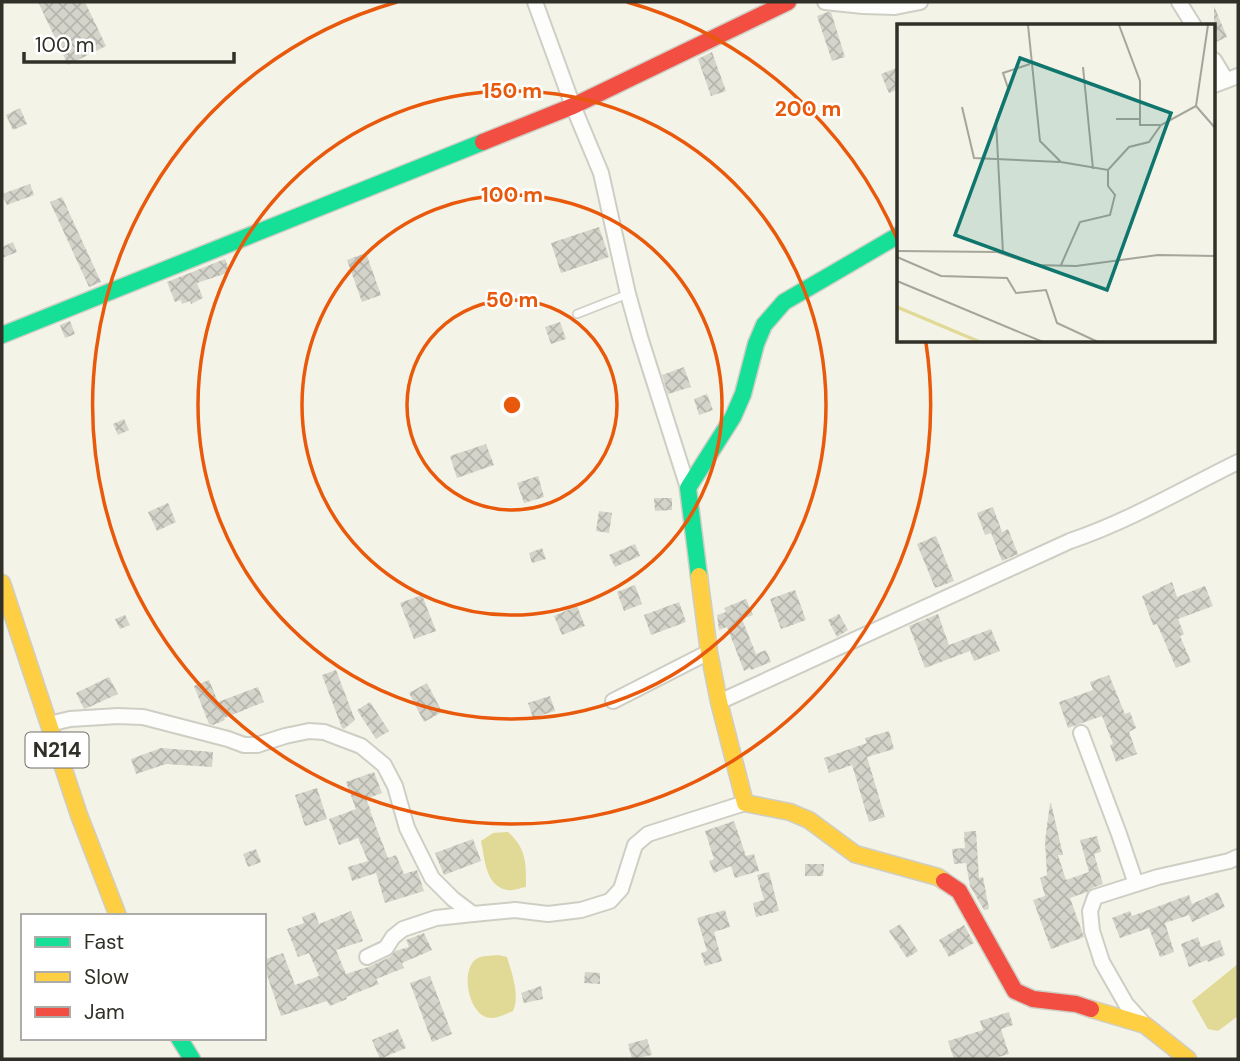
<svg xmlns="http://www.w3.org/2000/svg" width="1240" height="1061" viewBox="0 0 1240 1061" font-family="'DM Sans',sans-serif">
	<defs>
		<pattern id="building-cross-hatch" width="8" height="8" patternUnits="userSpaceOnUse" patternTransform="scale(1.75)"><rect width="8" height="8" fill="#d4d4ca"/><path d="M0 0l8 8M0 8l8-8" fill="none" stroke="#b6b6ae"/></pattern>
	</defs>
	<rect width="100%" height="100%" fill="#f4f3e7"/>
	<g fill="#e1d996">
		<path d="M508,832C527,849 526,864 526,887C520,888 513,891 508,890C485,887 485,858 481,841L493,833Z"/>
		<path d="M498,955L507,957C512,973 520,996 513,1011C506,1014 499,1018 491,1018C470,1018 459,972 476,959C483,955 491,956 498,955Z"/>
		<polygon points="1238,964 1238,1016 1218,1031 1208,1029 1192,1001"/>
	</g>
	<g fill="url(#building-cross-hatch)">
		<polygon points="38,2 85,2 106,46 68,65"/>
		<polygon points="1214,6 1227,37 1214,43"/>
		<polygon points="828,12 831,12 845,57 832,61 817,16"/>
		<polygon points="712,52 726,91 711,96 698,59"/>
		<polygon points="899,67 899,89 889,93 881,74"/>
		<polygon points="20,108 27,124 13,130 6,115"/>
		<polygon points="30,184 34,195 7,205 2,194"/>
		<polygon points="62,197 101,282 89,287 50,202"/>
		<polygon points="599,227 609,257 561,273 551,243"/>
		<polygon points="13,242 17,252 2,258 2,247"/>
		<polygon points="366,253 381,295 362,302 347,260"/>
		<polygon points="225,259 230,272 197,283 203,298 191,304 190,301 182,304 181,300 175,302 167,282"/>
		<polygon points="70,321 75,334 65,338 60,325"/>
		<polygon points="560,322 566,339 551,344 545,327"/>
		<polygon points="684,367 691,387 668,394 662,375"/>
		<polygon points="707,394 713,410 699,415 694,399"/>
		<polygon points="124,419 129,430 118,435 113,424"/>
		<polygon points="486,444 494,465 457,478 450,456"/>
		<polygon points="538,476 544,497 524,503 517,483"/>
		<polygon points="654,498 672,498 672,510 655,511"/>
		<polygon points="168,503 176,522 157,531 148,512"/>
		<polygon points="993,507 1002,532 1008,529 1018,554 1002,561 991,533 985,535 977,513"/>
		<polygon points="599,511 612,513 609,533 596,531"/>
		<polygon points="936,536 954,581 935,588 917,544"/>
		<polygon points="635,544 640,556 615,567 609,555"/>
		<polygon points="542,548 546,559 532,563 529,553"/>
		<polygon points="1172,582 1177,597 1205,586 1213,606 1178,619 1184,634 1180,636 1191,662 1176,668 1157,624 1153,625 1142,596"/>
		<polygon points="635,585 642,604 624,611 617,592"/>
		<polygon points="795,590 806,620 781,629 770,599"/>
		<polygon points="422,595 436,631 414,639 400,603"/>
		<polygon points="746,599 753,615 742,619 756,654 766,650 771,662 751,670 750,668 744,671 727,627 719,630 717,615 726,612 724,608"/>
		<polygon points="679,602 686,622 651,635 644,615"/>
		<polygon points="577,606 585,626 562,635 554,616"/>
		<polygon points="839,614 848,630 837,637 828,620"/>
		<polygon points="938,614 949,645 991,629 1000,651 974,661 970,651 925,668 909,626"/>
		<polygon points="125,615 130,625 120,629 115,619"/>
		<polygon points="336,670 355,720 344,729 342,728 322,675"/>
		<polygon points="1109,675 1125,714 1130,712 1136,728 1129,732 1137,754 1116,762 1110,745 1113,744 1102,716 1068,728 1059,702 1093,690 1090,682"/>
		<polygon points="109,677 118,694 87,708 84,709 76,693"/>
		<polygon points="209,680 218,702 258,687 264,702 224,718 225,720 213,725 209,724 194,686"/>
		<polygon points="427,683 442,712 424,722 409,693"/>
		<polygon points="550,696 555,711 533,718 528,703"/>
		<polygon points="370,702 389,731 376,739 357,710"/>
		<polygon points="889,731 894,749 867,757 885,817 869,822 852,765 829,773 824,758 867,743 865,738"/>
		<polygon points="161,748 213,752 212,767 166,764 136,774 131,759"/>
		<polygon points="374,772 382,793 366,799 371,811 370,811 388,858 396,855 404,874 417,870 424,891 385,903 376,873 352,881 348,867 368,861 358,838 339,845 329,819 356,809 346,782"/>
		<polygon points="317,788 327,819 305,826 295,795"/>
		<polygon points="1050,803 1051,803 1063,855 1058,855 1066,880 1089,872 1080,840 1097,836 1101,852 1094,854 1103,884 1092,888 1087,892 1070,898 1084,937 1051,949 1033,900 1045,896 1040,878 1047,875 1045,841"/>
		<polygon points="734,821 746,856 754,854 759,871 735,878 731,866 714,873 709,861 714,859 705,831"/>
		<polygon points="976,831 979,878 983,877 989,909 984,910 970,886 966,863 954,864 952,849 965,848 964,832"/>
		<polygon points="473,839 481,861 444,875 435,853"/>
		<polygon points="256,849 261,862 248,867 243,854"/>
		<polygon points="805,864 824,864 823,876 805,876"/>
		<polygon points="769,872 779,911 756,917 753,903 764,900 757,875"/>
		<polygon points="1218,892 1225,907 1192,922 1189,915 1165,923 1174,952 1160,957 1149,928 1120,938 1112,918 1130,911 1132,916 1189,895 1192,904"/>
		<polygon points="725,910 730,927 714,932 722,961 705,966 701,953 707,951 697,918"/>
		<polygon points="351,911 363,941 336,950 346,974 371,966 390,957 395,951 409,947 406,940 424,933 432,950 402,963 404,968 376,979 379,984 346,997 347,999 330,1006 327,1001 281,1016 267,975 264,976 264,960 283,953 295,985 319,976 309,953 298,957 287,929 304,923 302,917 315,912 319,924"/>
		<polygon points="900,924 918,951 907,958 889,931"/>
		<polygon points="964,925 974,943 949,957 939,940"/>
		<polygon points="1198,937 1201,947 1220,940 1225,955 1208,962 1207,960 1189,967 1181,944"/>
		<polygon points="585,972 600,973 600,984 584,983"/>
		<polygon points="430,976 452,1034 432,1042 410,983"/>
		<polygon points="541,986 543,999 524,1003 521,993"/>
		<polygon points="1009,1012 1013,1025 1001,1029 1009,1054 991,1059 954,1059 948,1041 983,1030 980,1021"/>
		<polygon points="398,1029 406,1048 380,1059 372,1040"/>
		<polygon points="647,1039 652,1055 632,1059 628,1044"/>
	</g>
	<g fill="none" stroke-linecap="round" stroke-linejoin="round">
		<defs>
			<polyline id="lane" points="577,314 628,294"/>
			<g id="street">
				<polyline points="535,2 573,106 601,173 628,294 640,337 688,488"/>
				<polyline points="825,2 863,6 895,7 920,2"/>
				<polyline points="1179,2 1194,26"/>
				<polyline points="1214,60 1226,80"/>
				<polyline points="1214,85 1238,76"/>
				<polyline points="613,701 709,652"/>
				<path d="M719,702L1070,541C1129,521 1183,489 1238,462"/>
				<polyline points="49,724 70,719 118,716 143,717 228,739 244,745 257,745 285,736 309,731 324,732 361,746 384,765 395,786 407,828 432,878 453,899 473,914 515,910 548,914 581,910 610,901 621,889 635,845 648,834 745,803"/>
				<polyline points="1081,733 1119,834 1136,884"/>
				<polyline points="367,957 386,948 393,937 403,929 436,918 473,914"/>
				<polyline points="1144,1024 1126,1004 1102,962 1092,931 1090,911 1095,897 1158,877 1229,861 1238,857"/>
			</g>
			<g id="fast">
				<polyline points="2,335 483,142"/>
				<polyline points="699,576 688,488 733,417 743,394 756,344 764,325 784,302 899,235"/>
				<polyline points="179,1038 192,1059"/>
			</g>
			<g id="slow">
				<polyline points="699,576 709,652 719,702 745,803 790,812 809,820 855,854 938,877 944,881"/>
				<polyline points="2,583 79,815 118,916"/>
				<polyline points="1091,1009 1145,1025 1188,1059"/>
			</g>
			<g id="jam">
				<polyline points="483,142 573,106 788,2"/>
				<polyline points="944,881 959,891 1015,991 1033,999 1076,1004 1091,1009"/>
			</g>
		</defs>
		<use href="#lane" stroke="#cfcec5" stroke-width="10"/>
		<use href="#street" stroke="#cfcec5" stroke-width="18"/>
		<use href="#fast" stroke="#cfcec5" stroke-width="19"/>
		<use href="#slow" stroke="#cfcec5" stroke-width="19"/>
		<use href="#jam" stroke="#cfcec5" stroke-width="19"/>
		<use href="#lane" stroke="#fdfdfb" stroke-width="7"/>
		<use href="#street" stroke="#fdfdfb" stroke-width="14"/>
		<use href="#fast" stroke="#16e098" stroke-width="16"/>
		<use href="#slow" stroke="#ffcf43" stroke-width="16"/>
		<use href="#jam" stroke="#f24e42" stroke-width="16"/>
	</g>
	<g fill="none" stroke="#e8590c" stroke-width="3.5">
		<circle cx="512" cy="405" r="105"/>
		<circle cx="512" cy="405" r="210"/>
		<circle cx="512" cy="405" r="314"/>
		<path d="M627 2A419 419 0 0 1 898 241M926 343A419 419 0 1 1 397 2"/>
	</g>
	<g text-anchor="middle" stroke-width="5" stroke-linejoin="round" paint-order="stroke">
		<rect fill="#fff" stroke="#6f6e68" stroke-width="2" x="25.5" y="732.5" width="63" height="35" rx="5"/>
		<g font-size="21" font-weight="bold" fill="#313028">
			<text x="57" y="757">N214</text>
		</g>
	</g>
	<g transform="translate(897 24)">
		<rect width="318" height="318" fill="#f4f3e7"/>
		<path fill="none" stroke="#e1d996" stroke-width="3.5" d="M0,283L83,318"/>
		<path fill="none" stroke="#a6a59b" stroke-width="2" d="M131,1L143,117L164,138L211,146L232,123L252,118L264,101L299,82L311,1M222,1L243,57V101H263M186,43L196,145M299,82L319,105M65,83L77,134L163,138M219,95H243M0,227L100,228L139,241L179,242L261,231L319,232M106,229L99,97L111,64L106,49L133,40M0,233L44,252L110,254L119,269L149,266L160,299L201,318M164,241L183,198L213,191L218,171L211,162V146M0,257L146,318"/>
		<path fill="#0f766e" fill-opacity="0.15" stroke="#0f766e" stroke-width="3.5" d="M123,34L274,89L210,266L58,211Z"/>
		<rect width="318" height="318" fill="none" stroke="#313028" stroke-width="3.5"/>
	</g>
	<circle cx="512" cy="405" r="10" fill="#e8590c" stroke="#fff" stroke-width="3.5"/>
	<g font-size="21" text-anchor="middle" font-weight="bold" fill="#e8590c" stroke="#fff" stroke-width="5" stroke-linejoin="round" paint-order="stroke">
		<text x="512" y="98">150 m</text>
		<text x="808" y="116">200 m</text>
		<text x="512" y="202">100 m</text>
		<text x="512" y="307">50 m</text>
	</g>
	<rect width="1240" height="1061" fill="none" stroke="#313028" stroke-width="7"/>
	<rect x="21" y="914" width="245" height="126" fill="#ffffff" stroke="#adaca9" stroke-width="2"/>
	<rect x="35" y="937" width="35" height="10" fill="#16e098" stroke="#adaca9" stroke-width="2"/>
	<text x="84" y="949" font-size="21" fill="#313028">Fast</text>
	<rect x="35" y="972" width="35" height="10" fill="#ffcf43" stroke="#adaca9" stroke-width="2"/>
	<text x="84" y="984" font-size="21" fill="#313028">Slow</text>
	<rect x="35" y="1007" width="35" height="10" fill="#f24e42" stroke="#adaca9" stroke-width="2"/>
	<text x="84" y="1019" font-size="21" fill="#313028">Jam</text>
	<path d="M24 52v10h210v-10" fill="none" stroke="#313028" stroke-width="3.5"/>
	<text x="35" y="52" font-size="21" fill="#313028" stroke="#ffffff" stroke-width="5" paint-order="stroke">100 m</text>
</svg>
